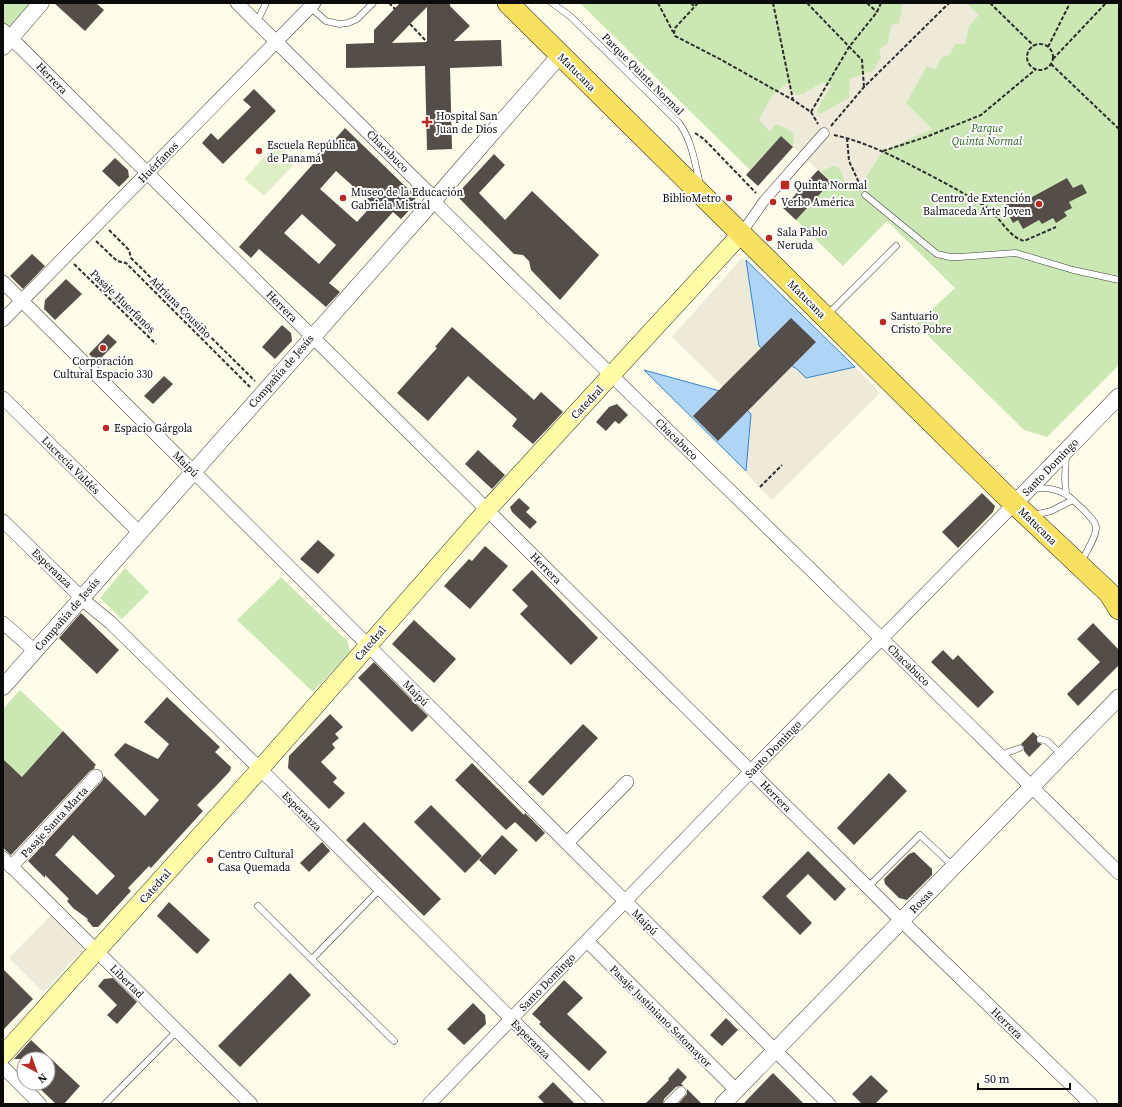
<svg xmlns="http://www.w3.org/2000/svg" width="1122" height="1107" viewBox="0 0 1122 1107" font-family="'Source Serif 4',serif">
	<rect width="100%" height="100%" fill="#fffce9"/>
	<g fill="#cbe8b4">
		<polygon points="3,3 31,3 3,36"/>
		<polygon points="580,3 1119,3 1119,365 1047,437 1024,430 916,324 955,288 887,221 843,266 796,220 831,181 781,136 750,170"/>
		<polygon points="125,568 149,592 122,619 100,598"/>
		<polygon points="281,577 348,642 350,652 313,692 237,620"/>
		<polygon points="20,690 63,731 22,777 3,759 3,709"/>
	</g>
	<polygon fill="#deefc6" points="277,143 297,161 264,196 244,179"/>
	<g fill="#edeada">
		<polygon points="905,3 966,3 979,15 969,26 965,44 955,44 950,55 942,57 935,69 927,66 906,103 932,129 883,151 858,189 845,181 840,170 836,166 833,166 820,172 793,146 794,135 791,131 777,124 774,126 770,132 759,120 771,97 787,83 795,94 798,95 804,93 823,82 831,86 817,110 820,114 849,98 850,79 874,70 881,57 879,50 888,43 891,25 899,23 902,6"/>
		<polygon points="742,258 746,260 760,347 797,369 806,378 855,367 880,393 772,500 746,473 751,414 672,337"/>
		<polygon points="51,915 84,948 43,992 9,958"/>
	</g>
	<g fill="#afd5f6" stroke="#3684cc">
		<polygon points="746,260 855,367 806,378 797,369 759,346"/>
		<polygon points="644,370 731,394 751,414 746,471"/>
	</g>
	<g fill="#544d48" fill-rule="evenodd">
		<polygon points="54,3 96,3 104,10 85,31"/>
		<path d="M400,3H450V6L470,26L454,41L501,40L502,66L450,68L452,149L427,150L425,66L346,68V44L374,43V30ZM427,7V42L392,43L410,24Z"/>
		<polygon points="254,89 276,111 223,164 202,143 211,133 218,140 251,107 243,100"/>
		<path d="M345,128L405,186L416,195L414,205L401,219L393,212L329,283L340,292L326,307L259,249L251,258L239,247ZM336,171L373,204L357,222L320,189ZM302,214L336,245L319,264L284,233Z"/>
		<polygon points="781,136 793,147 758,186 746,175"/>
		<polygon points="494,154 505,165 479,193 505,220 532,191 599,255 560,300 531,270 529,261 523,255 514,254 459,198 459,192"/>
		<polygon points="115,158 128,170 129,177 119,187 102,171"/>
		<polygon points="818,170 831,182 796,220 783,208"/>
		<polygon points="1067,178 1073,188 1082,184 1087,193 1069,202 1072,208 1064,212 1067,216 1056,223 1053,218 1042,224 1039,220 1023,229 1018,220 1013,223 1004,206 1020,197 1023,202"/>
		<polygon points="32,254 45,266 23,289 10,276"/>
		<polygon points="66,279 82,294 55,320 44,309 45,300"/>
		<polygon points="791,318 816,342 718,441 693,416"/>
		<polygon points="282,325 291,333 292,341 275,359 262,347"/>
		<polygon points="452,327 534,400 541,392 563,412 533,444 512,426 517,419 468,376 428,421 397,393 437,348 435,347"/>
		<polygon points="108,334 117,342 97,362 89,354"/>
		<polygon points="164,376 173,384 153,404 144,396"/>
		<polygon points="617,404 628,415 619,424 615,421 606,431 596,422 609,407"/>
		<polygon points="478,450 505,475 492,489 465,464"/>
		<polygon points="982,493 995,506 993,512 958,548 942,532"/>
		<polygon points="519,498 530,508 526,512 537,522 530,529 512,512 510,507"/>
		<polygon points="318,540 335,555 318,574 300,559"/>
		<polygon points="485,546 508,566 470,609 444,586 469,559 472,561"/>
		<polygon points="532,570 598,638 571,665 520,614 528,606 512,590"/>
		<polygon points="81,613 119,650 97,674 59,638"/>
		<polygon points="414,620 456,659 434,683 392,644"/>
		<polygon points="1093,623 1119,650 1119,665 1078,706 1067,694 1100,662 1077,639"/>
		<polygon points="943,650 953,660 958,655 994,692 978,708 931,662"/>
		<polygon points="374,662 428,716 412,732 358,678"/>
		<path d="M167,697L220,747L215,752L231,767L230,771L216,786L197,805L203,811L151,868L149,866L128,888L131,891L98,927H93L87,920L88,919L73,908L67,901L69,899L45,875V878L28,861L102,781L104,776L145,816L159,800L114,755L125,743L158,759L169,744L144,722ZM73,835L115,876L97,895L55,855Z"/>
		<polygon points="330,714 343,727 335,734 339,738 332,744 335,748 321,762 337,778 333,782 345,793 329,809 288,768 289,756"/>
		<polygon points="583,724 598,738 543,796 528,782"/>
		<polygon points="63,731 96,765 94,767 95,768 90,771 11,855 3,848 3,759 22,777"/>
		<polygon points="1033,732 1037,736 1037,742 1042,744 1029,757 1024,751 1024,747 1021,744"/>
		<polygon points="472,763 524,815 525,813 545,833 536,842 515,822 506,830 455,780"/>
		<polygon points="889,773 907,791 854,845 837,828"/>
		<polygon points="431,805 482,856 465,873 414,822"/>
		<polygon points="364,822 441,899 424,916 346,840"/>
		<polygon points="502,835 518,850 495,875 479,860"/>
		<polygon points="322,842 330,851 309,872 300,863"/>
		<polygon points="808,851 846,889 835,901 808,874 786,896 812,923 800,935 762,897"/>
		<polygon points="914,852 932,869 932,875 907,900 899,898 885,884 884,879 909,854"/>
		<polygon points="169,902 210,940 197,954 157,916"/>
		<polygon points="3,969 33,999 3,1030"/>
		<polygon points="290,973 311,995 240,1067 218,1046"/>
		<polygon points="113,978 137,1002 117,1024 107,1015 117,1005 98,986 104,979"/>
		<polygon points="564,980 583,998 567,1014 607,1052 589,1071 539,1024 541,1022 532,1014"/>
		<polygon points="473,1003 485,1015 486,1024 464,1045 447,1029"/>
		<polygon points="726,1018 738,1030 722,1046 710,1035"/>
		<polygon points="31,1040 80,1086 64,1104 56,1104 34,1083 48,1083 48,1059 14,1059"/>
		<polygon points="678,1068 687,1077 681,1084 684,1086 680,1086 676,1087 664,1099 663,1104 645,1104 669,1080 668,1079"/>
		<polygon points="773,1073 804,1104 743,1104"/>
		<polygon points="871,1075 888,1091 875,1104 862,1104 852,1094"/>
		<polygon points="553,1082 575,1104 545,1104 538,1097"/>
		<polygon points="687,1089 702,1104 678,1104 687,1094"/>
	</g>
	<g fill="none" stroke-linecap="round" stroke-linejoin="round">
		<defs>
			<g id="service">
				<path d="M552,3L570,16L679,123C692,140 695,164 700,184"/>
				<polyline points="310,7 326,21 339,24 348,23 357,19 373,3"/>
				<polyline points="257,22 266,3"/>
				<polyline points="865,195 937,254 950,257 959,257 1016,253 1073,270 1119,280"/>
				<polyline points="827,315 896,246"/>
				<polyline points="1066,455 1065,479 1066,494"/>
				<path d="M1032,489C1048,487 1061,489 1073,500"/>
				<path d="M1034,515L1051,511L1073,500C1079,506 1095,519 1096,527C1097,536 1085,554 1081,562"/>
				<polyline points="1040,739 1047,741 1061,754"/>
				<polyline points="1000,755 1020,748"/>
				<polyline points="868,887 920,835 953,866"/>
				<polyline points="258,906 394,1041"/>
				<polyline points="312,959 380,889"/>
				<polyline points="105,1104 177,1031"/>
			</g>
			<g id="pedestrian">
				<polyline points="741,234 764,201 824,133"/>
				<polyline points="669,1104 681,1092"/>
			</g>
			<g id="minor">
				<polyline points="237,3 427,191 441,209 882,639 1119,873"/>
				<polyline points="3,30 914,933 1091,1104"/>
				<polyline points="3,282 829,1104"/>
				<polyline points="3,320 314,3"/>
				<polyline points="3,398 139,532"/>
				<polyline points="3,521 88,604 111,623 260,769 597,1104"/>
				<polyline points="3,623 35,651"/>
				<polyline points="567,843 627,782"/>
				<polyline points="3,858 251,1104"/>
				<polyline points="11,867 96,776"/>
				<polyline points="587,941 736,1090"/>
				<polyline points="3,1067 40,1104"/>
				<polyline points="429,1104 751,771 1015,503"/>
			</g>
			<g id="tertiary">
				<polyline points="3,47 41,3"/>
				<polyline points="1015,503 1119,396"/>
				<polyline points="3,687 434,200 560,55"/>
				<polyline points="723,1104 1119,697"/>
			</g>
			<polyline id="secondary" points="3,1055 260,769 487,510 741,234"/>
			<polyline id="primary" points="508,3 1001,491 1109,593 1119,609"/>
		</defs>
		<use href="#service" stroke="#3e3e3e" stroke-width="7"/>
		<use href="#pedestrian" stroke="#3e3e3e" stroke-width="11"/>
		<use href="#minor" stroke="#3e3e3e" stroke-width="14"/>
		<use href="#tertiary" stroke="#3e3e3e" stroke-width="17"/>
		<use href="#secondary" stroke="#2d2d2d" stroke-width="19"/>
		<use href="#primary" stroke="#1c1c1c" stroke-width="22"/>
		<g stroke="#2d2d2d" stroke-width="2" stroke-dasharray="4 2" stroke-linecap="butt">
			<polyline points="389,3 395,9"/>
			<polyline points="658,3 673,32"/>
			<polyline points="691,3 695,7"/>
			<polyline points="698,3 675,28 674,33 675,36 718,58 793,100 811,112 818,124"/>
			<polyline points="773,3 793,100"/>
			<polyline points="807,3 862,60 864,87"/>
			<polyline points="867,3 877,12"/>
			<polyline points="990,3 1034,46"/>
			<polyline points="410,24 427,42"/>
			<circle cx="1040" cy="57" r="13"/>
			<polyline points="1048,47 1070,3"/>
			<polyline points="1053,59 1106,3"/>
			<polyline points="1051,64 1119,129"/>
			<polyline points="811,112 849,47 877,12 881,3"/>
			<polyline points="831,126 864,87 949,3"/>
			<polyline points="695,133 704,139 756,193"/>
			<path d="M834,135C866,142 895,157 924,172C945,183 966,194 986,207C1000,216 1007,236 1024,241L1056,227"/>
			<polyline points="847,138 849,161 861,187"/>
			<polyline points="883,151 926,137 981,115 1036,69"/>
			<polyline points="109,230 129,250 131,258 255,381"/>
			<polyline points="96,241 117,261 126,263 250,387"/>
			<polyline points="74,264 156,344"/>
			<polyline points="760,487 782,465"/>
		</g>
		<use href="#service" stroke="#fff" stroke-width="6"/>
		<use href="#pedestrian" stroke="#fff" stroke-width="10"/>
		<use href="#minor" stroke="#fff" stroke-width="13"/>
		<use href="#tertiary" stroke="#fff" stroke-width="16"/>
		<use href="#secondary" stroke="#fffca5" stroke-width="18"/>
		<use href="#primary" stroke="#f8e060" stroke-width="21"/>
	</g>
	<g fill="#ba2a24" stroke="#fff" stroke-width="1.5">
		<path d="M425 116h4v4h4v4h-4v4h-4v-4h-4v-4h4z"/>
		<circle cx="259" cy="151" r="4"/>
		<rect x="780" y="180" width="10" height="10" rx="2"/>
		<circle cx="343" cy="198" r="4"/>
		<circle cx="729" cy="198" r="4"/>
		<circle cx="773" cy="202" r="4"/>
		<circle cx="1039" cy="204" r="4"/>
		<circle cx="769" cy="238" r="4"/>
		<circle cx="883" cy="322" r="4"/>
		<circle cx="103" cy="348" r="4"/>
		<circle cx="106" cy="428" r="4"/>
		<circle cx="210" cy="860" r="4"/>
	</g>
	<g text-anchor="middle" stroke-width="4" stroke-linejoin="round" paint-order="stroke">
		<g font-size="11" fill="#0b0b0b" stroke="#fff">
			<text transform="translate(577 72) rotate(45)" y="4">Matucana</text>
			<text transform="translate(643 74) rotate(45)" y="4">Parque Quinta Normal</text>
			<text transform="translate(52 78) rotate(45)" y="4">Herrera</text>
			<text transform="translate(388 151) rotate(45)" y="4">Chacabuco</text>
			<text transform="translate(158 162) rotate(-46)" y="4">Huérfanos</text>
			<text transform="translate(807 299) rotate(45)" y="4">Matucana</text>
			<text transform="translate(123 301) rotate(44)" y="4">Pasaje Huerfanos</text>
			<text transform="translate(282 306) rotate(45)" y="4">Herrera</text>
			<text transform="translate(181 307) rotate(45)" y="4">Adriana Cousiño</text>
			<text transform="translate(281 371) rotate(-49)" y="4">Compañía de Jesús</text>
			<text transform="translate(587 402) rotate(-47)" y="4">Catedral</text>
			<text transform="translate(677 439) rotate(44)" y="4">Chacabuco</text>
			<text transform="translate(186 464) rotate(45)" y="4">Maipú</text>
			<text transform="translate(71 465) rotate(45)" y="4">Lucrecia Valdés</text>
			<text transform="translate(1050 467) rotate(-46)" y="4">Santo Domingo</text>
			<text transform="translate(1038 526) rotate(44)" y="4">Matucana</text>
			<text transform="translate(52 568) rotate(44)" y="4">Esperanza</text>
			<text transform="translate(546 568) rotate(45)" y="4">Herrera</text>
			<text transform="translate(67 614) rotate(-49)" y="4">Compañía de Jesús</text>
			<text transform="translate(370 643) rotate(-49)" y="4">Catedral</text>
			<text transform="translate(909 665) rotate(44)" y="4">Chacabuco</text>
			<text transform="translate(416 693) rotate(45)" y="4">Maipú</text>
			<text transform="translate(773 749) rotate(-46)" y="4">Santo Domingo</text>
			<text transform="translate(776 796) rotate(45)" y="4">Herrera</text>
			<text transform="translate(302 811) rotate(45)" y="4">Esperanza</text>
			<text transform="translate(54 822) rotate(-47)" y="4">Pasaje Santa Marta</text>
			<text transform="translate(155 886) rotate(-48)" y="4">Catedral</text>
			<text transform="translate(921 901) rotate(-46)" y="4">Rosas</text>
			<text transform="translate(645 922) rotate(45)" y="4">Maipú</text>
			<text transform="translate(127 981) rotate(45)" y="4">Libertad</text>
			<text transform="translate(547 982) rotate(-46)" y="4">Santo Domingo</text>
			<text transform="translate(661 1016) rotate(45)" y="4">Pasaje Justiniano Sotomayor</text>
			<text transform="translate(1007 1023) rotate(44)" y="4">Herrera</text>
			<text transform="translate(531 1039) rotate(45)" y="4">Esperanza</text>
		</g>
		<g font-size="11" fill="#0b0b0b" stroke="#fff" text-anchor="start">
			<text x="436" y="120">Hospital San<tspan x="436" dy="13">Juan de Dios</tspan></text>
			<text x="267" y="149">Escuela República<tspan x="267" dy="13">de Panamá</tspan></text>
			<text x="794" y="189">Quinta Normal</text>
			<text x="351" y="196">Museo de la Educación<tspan x="351" dy="13">Gabriela Mistral</tspan></text>
			<text x="721" y="202" text-anchor="end">BiblioMetro</text>
			<text x="1031" y="202" text-anchor="end">Centro de Extención<tspan x="1031" dy="13">Balmaceda Arte Joven</tspan></text>
			<text x="781" y="206">Verbo América</text>
			<text x="777" y="236">Sala Pablo<tspan x="777" dy="13">Neruda</tspan></text>
			<text x="891" y="320">Santuario<tspan x="891" dy="13">Cristo Pobre</tspan></text>
			<text x="103" y="365" text-anchor="middle">Corporación<tspan x="103" dy="13">Cultural Espacio 330</tspan></text>
			<text x="114" y="432">Espacio Gárgola</text>
			<text x="218" y="858">Centro Cultural<tspan x="218" dy="13">Casa Quemada</tspan></text>
		</g>
		<g font-size="11" font-style="italic" fill="#25621d" stroke="#fff">
			<text x="987" y="132">Parque<tspan x="987" dy="13">Quinta Normal</tspan></text>
		</g>
	</g>
	<rect width="1122" height="1107" fill="none" stroke="#0b0b0b" stroke-width="8"/>
	<g transform="translate(36 1071) rotate(139)"><circle r="19" fill="#ffffff" stroke="#9d9d9d"/>
	<path d="M0-3L7 15L0 10L-7 15Z" fill="#ba2a24"/>
	<text y="-6" font-size="11" font-weight="bold" text-anchor="middle" fill="#0b0b0b">N</text>
	</g>
	<path d="M978 1083v6h92v-6" fill="none" stroke="#0b0b0b" stroke-width="2"/>
	<text x="984" y="1083" font-size="12" fill="#0b0b0b" stroke="#ffffff" stroke-width="3" paint-order="stroke">50 m</text>
</svg>
